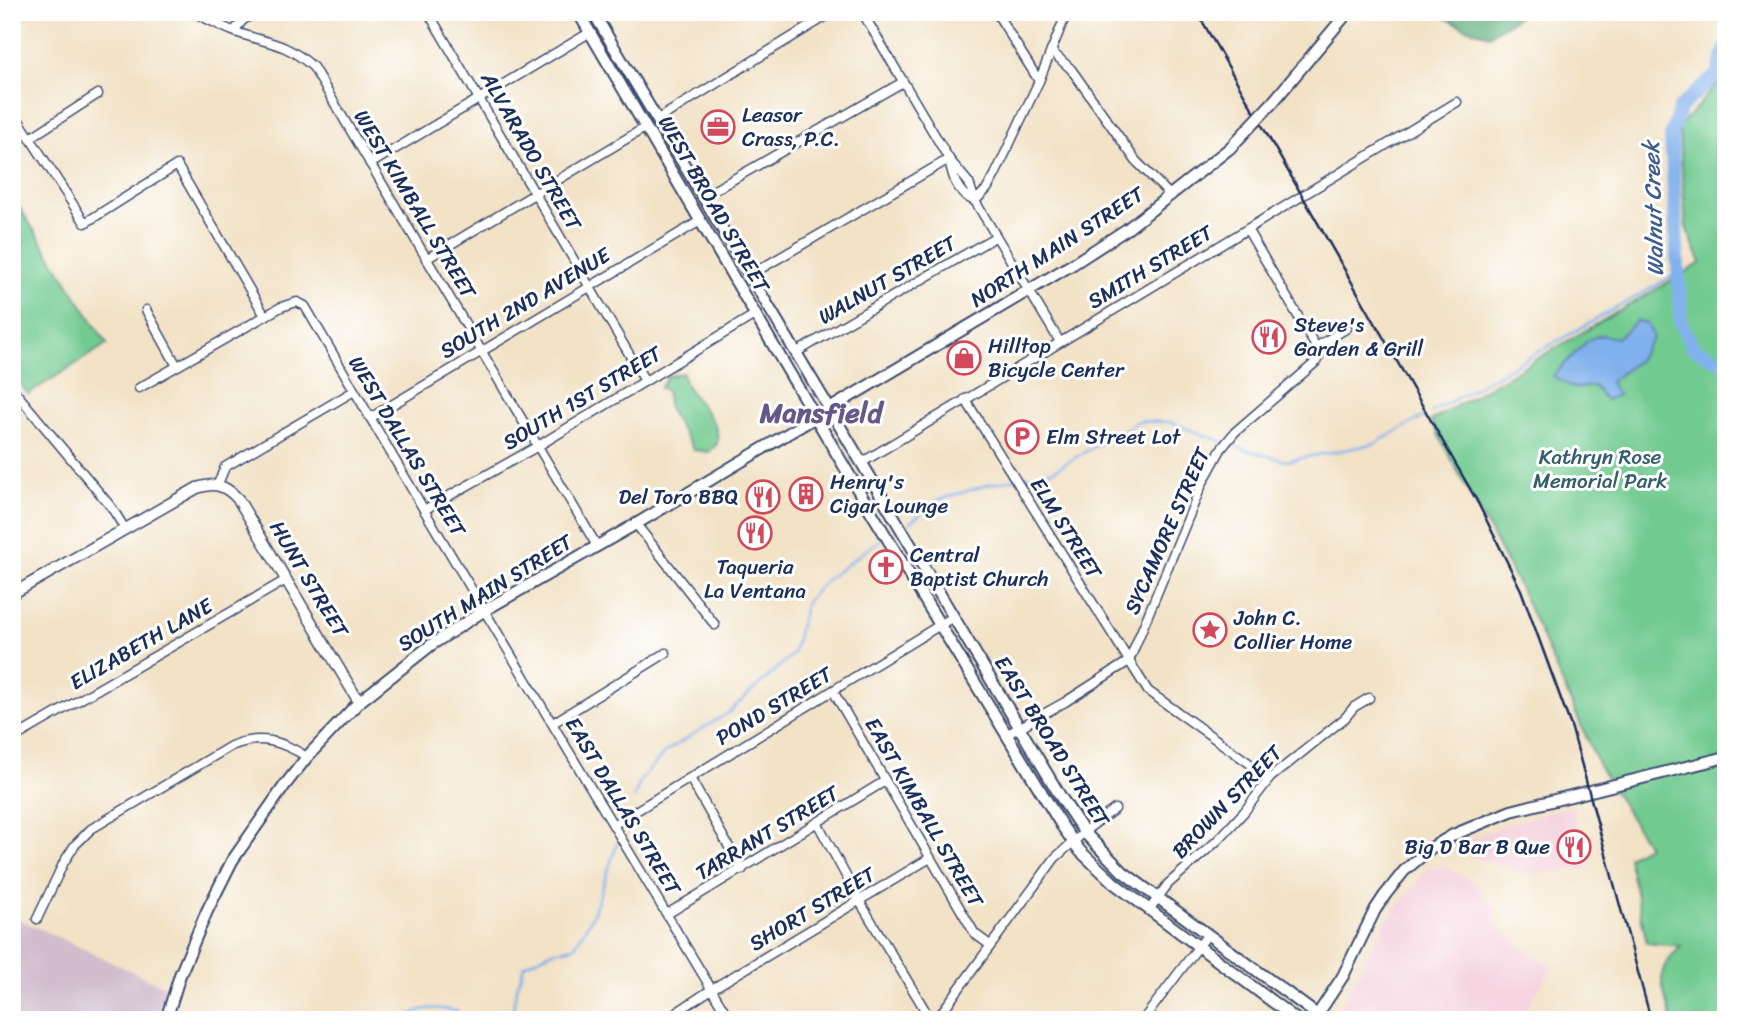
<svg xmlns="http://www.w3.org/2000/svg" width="1738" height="1032" viewBox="0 0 1738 1032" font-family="Sriracha,sans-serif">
	<rect width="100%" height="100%" fill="#fff"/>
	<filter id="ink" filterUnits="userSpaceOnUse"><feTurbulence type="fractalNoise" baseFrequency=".0143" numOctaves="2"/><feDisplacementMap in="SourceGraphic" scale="14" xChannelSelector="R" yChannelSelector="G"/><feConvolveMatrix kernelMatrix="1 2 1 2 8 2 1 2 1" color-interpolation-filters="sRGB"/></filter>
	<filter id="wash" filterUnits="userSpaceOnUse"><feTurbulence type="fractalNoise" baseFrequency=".00686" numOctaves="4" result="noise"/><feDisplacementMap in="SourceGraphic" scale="28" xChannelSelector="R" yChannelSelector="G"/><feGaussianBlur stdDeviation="1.57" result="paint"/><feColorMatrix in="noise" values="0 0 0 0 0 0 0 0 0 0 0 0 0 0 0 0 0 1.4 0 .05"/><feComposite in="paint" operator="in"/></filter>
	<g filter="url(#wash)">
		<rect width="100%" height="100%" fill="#f2e2c6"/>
		<g fill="#f4cfdd">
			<polygon points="1573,806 1589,869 1528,874 1461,853 1455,846 1507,824"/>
			<polygon points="1428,868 1450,868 1473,882 1495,908 1494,922 1507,935 1552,967 1530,1003 1516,1020 1347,1020 1337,1012 1386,921"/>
		</g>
		<polygon fill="#d0bdcd" points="12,916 168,988 159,1020 12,1020"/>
		<g fill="#71ca90" stroke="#467c77" stroke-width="2">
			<path d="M1726,68V1020H1672C1663,984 1651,972 1682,946L1647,943L1628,857L1648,846L1601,770L1521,590L1431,421L1701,263L1686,227L1679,127L1722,79Z"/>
			<polygon points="12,196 107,344 28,394 12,374"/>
			<path d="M683,373C682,394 724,419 717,444L709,452L694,450L669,410L666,390L660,388L668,376Z"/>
		</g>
		<polygon fill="#5cae7a" stroke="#3c6e6c" stroke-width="2" points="1434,12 1526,12 1489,35 1466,28"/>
		<polygon fill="#81b1ec" stroke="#4e70a5" stroke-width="2" points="1637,321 1648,324 1653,337 1638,360 1610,382 1618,395 1606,400 1594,386 1573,388 1553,376 1588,340 1601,335 1617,338"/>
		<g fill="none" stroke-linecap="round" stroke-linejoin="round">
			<g stroke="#81b1ec" stroke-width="2.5">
				<polyline points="1432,412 1678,273"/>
				<polyline points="1229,445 1286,461 1374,444 1423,417"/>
				<polyline points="909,523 938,500 987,485 1054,470 1139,421 1169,422 1223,442"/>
				<polyline points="634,798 640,781 665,752 728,713 793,654 806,602 826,580 881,539"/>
				<path d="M404,1020C419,1006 437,1007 457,1011L460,1020"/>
				<polyline points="512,1020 515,995 524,965 553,951 574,947 592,917 617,844"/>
			</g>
			<polyline stroke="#81b1ec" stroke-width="14" points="1726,49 1718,74 1680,107 1671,136 1681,323 1693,348 1726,364"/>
		</g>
	</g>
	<g filter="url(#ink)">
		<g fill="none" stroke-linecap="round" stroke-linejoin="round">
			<defs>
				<g id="minor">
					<path d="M193,12C206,18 220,26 233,31C267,44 283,40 313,67L597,546"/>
					<polyline points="428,12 645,381"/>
					<polyline points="862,12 949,159 969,183 975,201 1060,342"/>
					<polyline points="996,12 1039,81"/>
					<polyline points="12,18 18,12"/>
					<polyline points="234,31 243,20 257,12"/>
					<polyline points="1051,51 1071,69 1136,161 1171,196"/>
					<polyline points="12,110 85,223 177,165 265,316"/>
					<polyline points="658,119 833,12"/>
					<polyline points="30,138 98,94"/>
					<path d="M949,159C952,175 957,195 975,201"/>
					<polyline points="370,164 589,33"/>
					<polyline points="704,196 903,82"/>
					<polyline points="975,201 987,189 995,175 1039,81 1067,12"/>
					<polyline points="426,259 646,127"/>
					<polyline points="750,275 949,159"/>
					<polyline points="146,310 177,366"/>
					<polyline points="1316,347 1347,328"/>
					<polyline points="795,353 995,237"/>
					<polyline points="12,388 112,508 125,529"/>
					<polyline points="139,388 281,307 297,302 305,306 427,515 730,1020"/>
					<polyline points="965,399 1148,691 1270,778"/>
					<polyline points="370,418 700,221"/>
					<polyline points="861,463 1457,102"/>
					<polyline points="218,484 225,467 354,391"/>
					<polyline points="424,510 538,446 756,314"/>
					<polyline points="636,524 715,625"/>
					<polyline points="833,691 975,934 990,945"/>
					<polyline points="553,723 666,653"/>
					<polyline points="1006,735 1065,702 1129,661 1203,482 1221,449 1235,432 1316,362 1319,356 1316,347 1247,229"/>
					<polyline points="12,739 286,580"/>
					<polyline points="690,778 742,870"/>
					<polyline points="818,824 860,902 931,1020"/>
					<polyline points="613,825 953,617"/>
					<polyline points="1149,910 1168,884 1218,840 1244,812 1270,778 1345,718 1354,707 1369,698"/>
					<polyline points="667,914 885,781"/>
					<path d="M37,919L64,862L75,845L91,829L231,746C260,734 282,741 307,757"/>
					<polyline points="665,1020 712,989 930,858"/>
					<polyline points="936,1020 1055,858 1090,827 1115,809"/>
					<polyline points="1143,1020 1208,934"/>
				</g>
				<path id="tertiary" d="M12,594L197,488C215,482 225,485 238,499L359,702"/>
				<g id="secondary">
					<polyline points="578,12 861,495 1062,826 1080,851 1115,884 1297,1020"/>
					<polyline points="593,12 1062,799 1084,832 1123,872 1324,1020"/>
					<polyline points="166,1020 180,975 207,911 232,861 285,785 307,757 359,702 431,645 485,610 636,524 1073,264 1127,229 1230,148"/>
					<polyline points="1314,1020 1343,976 1375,910 1385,895 1404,871 1431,848 1453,835 1511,811 1726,757"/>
				</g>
			</defs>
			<use href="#minor" stroke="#3b4a6e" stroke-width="11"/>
			<use href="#tertiary" stroke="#3b4a6e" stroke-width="13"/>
			<use href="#secondary" stroke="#3b4a6e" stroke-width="14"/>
			<use href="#minor" stroke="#fff" stroke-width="8"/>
			<use href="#tertiary" stroke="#fff" stroke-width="10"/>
			<use href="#secondary" stroke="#fff" stroke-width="10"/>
			<polyline stroke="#1b2f5e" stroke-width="2.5" points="1197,12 1477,501 1521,590 1572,729 1651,1020"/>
			<defs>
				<polyline id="secondary-bridge" points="1230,148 1273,102 1348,12"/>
			</defs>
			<use href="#secondary-bridge" stroke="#3b4a6e" stroke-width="14" stroke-linecap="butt"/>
			<use href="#secondary-bridge" stroke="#fff" stroke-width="10"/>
		</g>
	</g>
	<defs>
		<symbol id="office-ring" viewBox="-11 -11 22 22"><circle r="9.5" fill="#fff" stroke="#d1495b" stroke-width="1.5"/><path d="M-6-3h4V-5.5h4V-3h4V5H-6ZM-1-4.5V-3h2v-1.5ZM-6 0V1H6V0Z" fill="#d1495b"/></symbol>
		<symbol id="restaurant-ring" viewBox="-11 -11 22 22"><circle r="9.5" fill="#fff" stroke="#d1495b" stroke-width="1.5"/><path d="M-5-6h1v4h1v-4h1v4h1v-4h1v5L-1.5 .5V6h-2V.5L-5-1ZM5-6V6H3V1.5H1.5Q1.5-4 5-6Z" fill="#d1495b"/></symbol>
		<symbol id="shop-ring" viewBox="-11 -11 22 22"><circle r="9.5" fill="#fff" stroke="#d1495b" stroke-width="1.5"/><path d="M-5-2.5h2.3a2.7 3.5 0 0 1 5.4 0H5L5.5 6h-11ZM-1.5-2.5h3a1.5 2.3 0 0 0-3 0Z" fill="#d1495b"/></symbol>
		<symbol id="parking-ring" viewBox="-11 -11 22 22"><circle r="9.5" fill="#fff" stroke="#d1495b" stroke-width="1.5"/><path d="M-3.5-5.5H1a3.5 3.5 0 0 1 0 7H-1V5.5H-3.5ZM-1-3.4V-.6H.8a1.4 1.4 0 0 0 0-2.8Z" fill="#d1495b"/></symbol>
		<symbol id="building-ring" viewBox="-11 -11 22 22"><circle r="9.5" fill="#fff" stroke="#d1495b" stroke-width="1.5"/><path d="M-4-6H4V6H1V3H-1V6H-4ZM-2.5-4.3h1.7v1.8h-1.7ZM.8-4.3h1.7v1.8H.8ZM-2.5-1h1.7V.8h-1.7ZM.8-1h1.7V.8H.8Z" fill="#d1495b"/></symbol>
		<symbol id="church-ring" viewBox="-11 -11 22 22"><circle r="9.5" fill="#fff" stroke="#d1495b" stroke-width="1.5"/><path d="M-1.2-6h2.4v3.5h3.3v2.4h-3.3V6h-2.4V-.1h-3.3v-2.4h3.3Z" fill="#d1495b"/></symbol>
		<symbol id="sight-ring" viewBox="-11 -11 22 22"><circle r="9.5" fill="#fff" stroke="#d1495b" stroke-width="1.5"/><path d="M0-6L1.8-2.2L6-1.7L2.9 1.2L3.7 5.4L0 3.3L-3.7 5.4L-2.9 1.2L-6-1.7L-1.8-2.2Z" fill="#d1495b"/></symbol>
	</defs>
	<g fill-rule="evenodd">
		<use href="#office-ring" x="699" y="108" width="38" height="38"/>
		<use href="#restaurant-ring" x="1250" y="318" width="38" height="38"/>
		<use href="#shop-ring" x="945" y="339" width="38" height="38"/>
		<use href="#parking-ring" x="1003" y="418" width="38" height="38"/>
		<use href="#building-ring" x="787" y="475" width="38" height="38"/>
		<use href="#restaurant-ring" x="744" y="478" width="38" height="38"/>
		<use href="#restaurant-ring" x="736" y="514" width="38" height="38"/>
		<use href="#church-ring" x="867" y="548" width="38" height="38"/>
		<use href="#sight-ring" x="1191" y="611" width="38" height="38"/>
		<use href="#restaurant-ring" x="1555" y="828" width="38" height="38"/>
	</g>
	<g text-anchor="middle" stroke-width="6" stroke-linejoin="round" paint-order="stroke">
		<g font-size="21" fill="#1b2f5e" stroke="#fff" text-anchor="start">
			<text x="742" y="122">Leasor<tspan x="742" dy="24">Crass, P.C.</tspan></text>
			<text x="1294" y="332">Steve's<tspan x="1294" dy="24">Garden &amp; Grill</tspan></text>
			<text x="988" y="353">Hilltop<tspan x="988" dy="24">Bicycle Center</tspan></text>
			<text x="1046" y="444">Elm Street Lot</text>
			<text x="830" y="489">Henry's<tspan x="830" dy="24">Cigar Lounge</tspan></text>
			<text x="738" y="504" text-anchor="end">Del Toro BBQ</text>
			<text x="910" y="562">Central<tspan x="910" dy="24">Baptist Church</tspan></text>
			<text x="755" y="574" text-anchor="middle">Taqueria<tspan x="755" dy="24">La Ventana</tspan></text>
			<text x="1234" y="625">John C.<tspan x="1234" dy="24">Collier Home</tspan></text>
			<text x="1550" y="854" text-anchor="end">Big D Bar B Que</text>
		</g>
		<g font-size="21" fill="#1b2f5e" stroke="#fff">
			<text transform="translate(531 151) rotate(60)" y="7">ALVARADO STREET</text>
			<text transform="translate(415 204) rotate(59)" y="7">WEST KIMBALL STREET</text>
			<text transform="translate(714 204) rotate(60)" y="7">WEST BROAD STREET</text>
			<text transform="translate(1057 247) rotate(-33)" y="7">NORTH MAIN STREET</text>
			<text transform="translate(1150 267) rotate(-31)" y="7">SMITH STREET</text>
			<text transform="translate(887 280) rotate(-30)" y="7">WALNUT STREET</text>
			<text transform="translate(525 303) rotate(-31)" y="7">SOUTH 2ND AVENUE</text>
			<text transform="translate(582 398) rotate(-31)" y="7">SOUTH 1ST STREET</text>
			<text transform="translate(407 446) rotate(59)" y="7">WEST DALLAS STREET</text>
			<text transform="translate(1066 528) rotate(58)" y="7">ELM STREET</text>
			<text transform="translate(1167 531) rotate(-66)" y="7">SYCAMORE STREET</text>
			<text transform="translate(309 579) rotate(59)" y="7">HUNT STREET</text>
			<text transform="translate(485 593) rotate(-32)" y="7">SOUTH MAIN STREET</text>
			<text transform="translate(141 644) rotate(-30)" y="7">ELIZABETH LANE</text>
			<text transform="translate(774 706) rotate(-31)" y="7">POND STREET</text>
			<text transform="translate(1052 741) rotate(58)" y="7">EAST BROAD STREET</text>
			<text transform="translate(1227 802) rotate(-46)" y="7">BROWN STREET</text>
			<text transform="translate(623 806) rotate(59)" y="7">EAST DALLAS STREET</text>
			<text transform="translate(924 812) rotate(60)" y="7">EAST KIMBALL STREET</text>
			<text transform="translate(767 833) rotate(-31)" y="7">TARRANT STREET</text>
			<text transform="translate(812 909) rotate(-31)" y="7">SHORT STREET</text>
		</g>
		<g font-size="21" fill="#355e6d" stroke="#fff">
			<text x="1600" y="464">Kathryn Rose<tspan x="1600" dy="24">Memorial Park</tspan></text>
		</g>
		<g font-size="23" font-style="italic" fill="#3f5c90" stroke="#fff">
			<text transform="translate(1653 209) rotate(-92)" y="8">Walnut Creek</text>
		</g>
		<g font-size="28" font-weight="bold" fill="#645989" stroke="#fff">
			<text x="821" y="422">Mansfield</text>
		</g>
	</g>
	<rect width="1738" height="1032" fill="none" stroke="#fff" stroke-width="42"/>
</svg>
